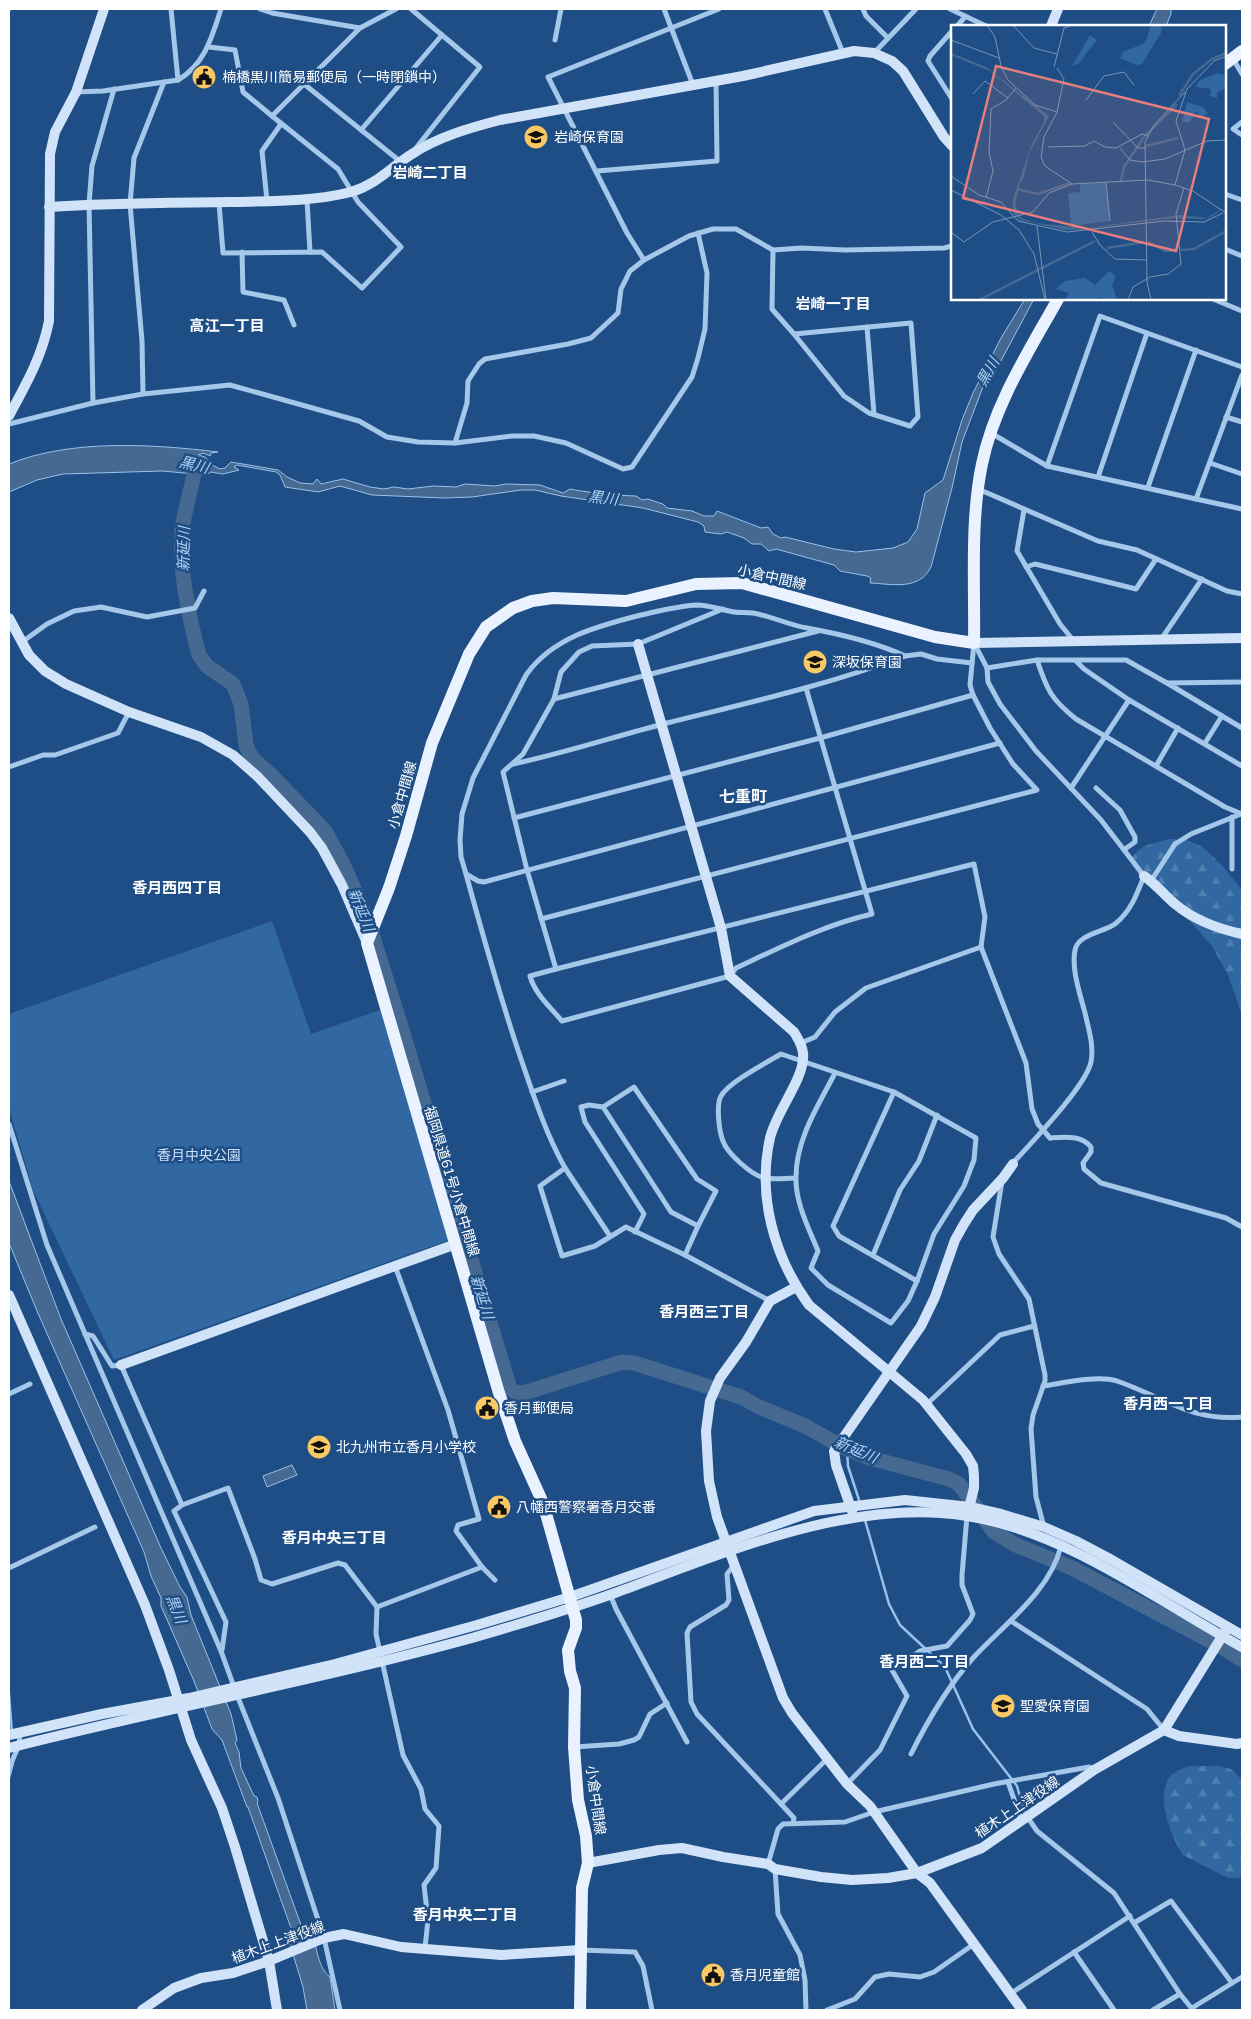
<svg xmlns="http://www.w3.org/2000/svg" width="1251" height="2019" viewBox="0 0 1251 2019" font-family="Mulish,'Noto Sans JP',sans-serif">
	<defs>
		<pattern id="forest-firs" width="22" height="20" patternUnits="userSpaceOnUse" patternTransform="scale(1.25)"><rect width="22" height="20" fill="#3168a2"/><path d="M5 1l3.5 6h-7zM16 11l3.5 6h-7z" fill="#507fb0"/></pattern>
	</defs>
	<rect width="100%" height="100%" fill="#1e4e85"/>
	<g fill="url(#forest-firs)">
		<path d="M1169,839L1187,840L1201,846L1221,864L1242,890V1015L1228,975L1212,946L1181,911L1142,880L1131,863C1135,844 1154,844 1169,839Z"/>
		<path d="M1190,1766H1219L1231,1769L1242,1780V1878H1228L1183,1855C1171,1837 1159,1805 1166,1784C1169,1773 1181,1769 1190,1766Z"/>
	</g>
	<polygon fill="#3168a2" points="272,921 311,1034 380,1010 449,1240 114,1360 33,1190 9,1108 9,1014"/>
	<g fill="#456991" stroke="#98c2ec">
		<polygon points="1157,9 1171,9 1171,14 1166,26 1149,26"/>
		<path d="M1025,299H1034L995,372L992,370L984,384L962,442L952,488L931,567C919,591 892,584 870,583L871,578L867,576L840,571L834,565L776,549L769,551L761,544H752L744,538L727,532L721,534L705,532L704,526L698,522L643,508L561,496L535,490H521L472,497L444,498L372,495L340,486L318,492L285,487L280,475L276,472L237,465L234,467L239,470L223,474L211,472L206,475L162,471L63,474L37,480L9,492V464C71,439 152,444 218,452L211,453L210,456L203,453L198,455L205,457L209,461V465H212L220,469L225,468L231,462L278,470L287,477L300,483L313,484L317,479L321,484L343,479L370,487L384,489L394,487L408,489L433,486L456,487L465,484L494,486L506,484L540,485L563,493L570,489C582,492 596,491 605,498L611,495L636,496L642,500L648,499L663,504L667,508L692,511L704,516H714L717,511L761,528L768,527L773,534L781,538L785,537L834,549L856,552L893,548L908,542L917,529L925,493L943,480L962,420L973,393L1001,338Z"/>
		<path d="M9,1181L61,1319L161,1548L180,1587L187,1597L191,1615L231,1714L237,1740L235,1743L239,1752L241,1768L254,1796L257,1797L258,1802L257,1803L301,1925L307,1932L313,1934C316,1947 319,1970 330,1977L335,2010H307L303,1987L289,1941L292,1931L248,1807H247L222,1740L212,1729L194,1681L161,1606V1598L151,1576L144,1552L37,1311L9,1243Z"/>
		<polygon points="292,1465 297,1475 267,1487 263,1476"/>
	</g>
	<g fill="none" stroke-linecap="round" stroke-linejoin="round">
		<g stroke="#98c2ec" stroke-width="2.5">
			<polyline points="847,1448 848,1466 860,1503"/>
			<polyline points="865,1520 889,1604 900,1625 945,1667 973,1729 1017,1786 1024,1811"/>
			<polyline points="9,1694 12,1733"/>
			<polyline points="9,1778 13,1763"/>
		</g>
		<path stroke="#456991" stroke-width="15" d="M196,462C193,485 185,507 182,530C179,568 189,618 199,655L207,666L233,684L241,704L246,745L252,758L271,775L325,831L342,862L361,904L372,934L399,1020L510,1389L518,1393L527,1392L622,1362L634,1363L741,1397L759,1407L805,1426L841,1446L870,1458L949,1479L959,1484L994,1532L1016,1545L1072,1568L1220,1646L1242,1660"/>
		<g stroke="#a5c7ea" stroke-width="5">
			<polyline points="171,9 178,80"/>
			<polyline points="260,9 272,13 360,28"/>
			<polyline points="411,9 480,67 416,148"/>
			<polyline points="664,9 693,85"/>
			<polyline points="825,9 843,53"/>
			<polyline points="863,9 866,16 888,38"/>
			<polyline points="950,9 986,26"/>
			<polyline points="957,26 965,17"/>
			<polyline points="952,31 930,56 928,61 952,99"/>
			<polyline points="555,40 561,9"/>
			<polyline points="209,47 235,50 243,92 272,116"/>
			<polyline points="874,53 916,9"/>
			<polyline points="1233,59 1242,74"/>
			<polyline points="304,84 401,162"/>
			<path d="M76,92L103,91L178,80C205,64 212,37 221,9"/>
			<polyline points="1242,122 1233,129 1242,135"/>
			<polyline points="361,130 442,35"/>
			<polyline points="597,171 717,161 716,81"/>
			<polyline points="1225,194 1242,200"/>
			<polyline points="307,200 310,252"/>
			<polyline points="267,201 262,151 281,124"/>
			<polyline points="219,203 223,253 322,252 362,288 401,247 358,202 338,169 272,116 360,28 396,9"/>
			<polyline points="1225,249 1242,256"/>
			<polyline points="773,250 772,309 794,334"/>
			<polyline points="242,252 243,292 284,300 294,325"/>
			<polyline points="644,260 627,233 548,77 719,9"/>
			<polyline points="1213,299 1242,311"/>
			<polygon points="911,323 918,417 910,426 869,413 844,396 794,334"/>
			<polyline points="867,327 874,414"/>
			<polyline points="143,394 142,341 130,204 134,158 164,82"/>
			<polyline points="93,403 89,204 92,166 114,89"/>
			<polyline points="1226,417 1242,422"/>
			<polyline points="9,424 93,403 143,394 230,385 359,421 387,437 418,442 455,443 512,436 534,436 566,443 623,469 632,467 692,377 698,358 705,329 707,273 698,233"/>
			<polyline points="991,433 1047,466 1196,499 1242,375"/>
			<polyline points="455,443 467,403 468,381 479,364 485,359 568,344 591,338 618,313 621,289 630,271 644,260 689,236 713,229 736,229 773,250 802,248 845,250 944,248 952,246"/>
			<polyline points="1210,463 1242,474"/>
			<polyline points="1047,466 1100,316 1147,333"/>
			<polyline points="1098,477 1147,333 1242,367"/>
			<polyline points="1148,487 1196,350"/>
			<polyline points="978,489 1098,541 1137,550 1227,591 1242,594"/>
			<polyline points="1196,499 1242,509"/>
			<polyline points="1024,510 1017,551 1060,624 1073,640"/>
			<polyline points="1026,567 1035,564 1136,589 1156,559"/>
			<polyline points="1162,638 1202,579"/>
			<polyline points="22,642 47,624 74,611 101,607 147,617 195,608 204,591"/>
			<path d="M974,643L987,668L988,682L1000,704L1036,751L1101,820L1144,876C1137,894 1131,911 1115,924C1104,932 1078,934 1075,950C1071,971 1081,996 1086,1017C1089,1031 1094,1046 1091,1062C1086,1086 1031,1143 1013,1163"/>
			<path d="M905,656C875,642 840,634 807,628C789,625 771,616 753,613C746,612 740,613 734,612C721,610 710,605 697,605C678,606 659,611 641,615C598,626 553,637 526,675L473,778L462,814L460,840L461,857L466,874L478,881L484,882L1000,743"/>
			<path d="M1037,660C1047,690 1051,699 1076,719L1225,807L1242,814"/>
			<polyline points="1076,661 1084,669 1129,700 1242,766"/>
			<polyline points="987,668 1037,660 1126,660 1167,683"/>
			<polyline points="1242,682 1167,683 1242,728"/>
			<path d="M806,688L872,914C824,925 781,947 736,968L730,976L562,1021C550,1007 535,994 530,976L556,969L974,864L985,917L981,947L1026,1063L1032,1109L1038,1124"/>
			<polyline points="554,699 818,631"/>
			<polyline points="1205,743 1222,716"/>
			<path d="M513,764C565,753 616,736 667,723C747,703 828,685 905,656L921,654L937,659L972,663"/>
			<polyline points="1156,766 1178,728"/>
			<polyline points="9,767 43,755 55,755 118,733 129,712"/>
			<polyline points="1071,788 1129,700"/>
			<polyline points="1096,788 1120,810 1135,837 1135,842 1125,849"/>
			<polyline points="514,818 820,738 973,695"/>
			<polyline points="1232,869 1232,817"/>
			<path d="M466,874C483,936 500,998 521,1059C534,1097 546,1134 565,1168L540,1186L562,1256L595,1246L626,1227L685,1255L770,1301"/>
			<polyline points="1151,881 1175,844 1191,834 1241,814"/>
			<polyline points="541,919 1037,790 1013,764 990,728 973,695 970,685 974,643"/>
			<polyline points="556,969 527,870 503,772 523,754 554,699 561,672 579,652 592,646 638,644 723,609"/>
			<polyline points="801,1043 815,1037 835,1012 866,988 981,947"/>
			<polyline points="532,1092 564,1081"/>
			<polyline points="894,1092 833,1226 839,1236 917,1281"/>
			<polyline points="603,1107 634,1087 697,1179 716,1191 698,1226"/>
			<polyline points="9,1124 47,1245 221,1651 234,1687"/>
			<path d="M1050,1138C1065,1137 1081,1135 1091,1147V1152L1083,1163L1084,1169L1101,1183L1226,1218L1242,1227"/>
			<polyline points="565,1168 610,1236"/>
			<path d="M795,1178C786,1178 774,1180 765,1178C752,1176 727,1153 723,1141C719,1132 716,1104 721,1096C729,1082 766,1063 781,1054L894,1092L976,1138L974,1160L964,1186L934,1234L917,1281L908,1301L891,1323L828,1285L811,1268L818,1251C809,1229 795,1202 796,1177C796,1139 818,1106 835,1073"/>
			<polyline points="1002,1181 993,1237 999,1254 1029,1299 1045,1375 1045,1381 1033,1415 1031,1429 1036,1497 1044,1527"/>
			<polyline points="635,1232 644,1214 585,1122 581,1107 589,1105 603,1107 671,1212 698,1226 685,1255"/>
			<polyline points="873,1255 900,1190 919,1161 937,1115"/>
			<polyline points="395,1266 448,1410 479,1519 458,1525 456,1531 482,1567 495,1580"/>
			<polyline points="85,1334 93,1336 112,1366 121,1365 182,1505"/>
			<path d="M1043,1386C1064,1383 1097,1375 1117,1381C1161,1396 1192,1422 1242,1417"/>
			<polyline points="9,1394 30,1384"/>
			<polyline points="927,1404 1000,1335 1034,1326"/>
			<polyline points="734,1565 727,1574 729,1600 726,1605 690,1627 687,1633 691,1702 697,1714 794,1818 793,1823"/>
			<polyline points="9,1568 95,1527"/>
			<polyline points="610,1594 616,1609 687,1742"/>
			<polyline points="377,1607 482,1567"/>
			<polyline points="1011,1621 1147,1709 1164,1730"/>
			<polyline points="222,1650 226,1622 174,1511 182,1505 228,1488 255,1559 261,1580 272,1584 338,1563 345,1565 377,1607 376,1634 380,1652"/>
			<polyline points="382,1661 403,1755 421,1789 425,1809 439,1826 436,1868 424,1885 428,1920 425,1948"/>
			<polyline points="237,1695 278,1798 324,1938 340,2010"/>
			<polyline points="574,1747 619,1744 634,1740 639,1737 650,1714 667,1703"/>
			<path d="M911,1754C928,1720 947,1687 973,1658C1003,1625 1050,1592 1061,1546"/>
			<polyline points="9,1768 19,1745 20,1733"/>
			<polyline points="1008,1782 1022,1822"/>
			<polyline points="847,1784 880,1750 907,1696 892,1670 920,1651 947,1646 970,1620 973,1614 962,1585 962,1575 967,1516"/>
			<polyline points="781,1804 827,1759"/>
			<polyline points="1028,1818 1037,1831 1114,1893 1180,1994 1193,2010"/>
			<polyline points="768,1864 778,1829 783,1824 845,1822 874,1812 994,1784 1089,1767 1094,1770"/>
			<polyline points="775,1869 778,1914 800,1955 805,1980 806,2010"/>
			<polyline points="1134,1923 1171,1901 1232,1983"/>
			<polyline points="581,1950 635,1952 643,1966 652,2010"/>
			<polyline points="1074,1952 1114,2010"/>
			<polyline points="1010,1994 1130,1916"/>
			<polyline points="1192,2008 1242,1977"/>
			<polyline points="827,2010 855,1999 875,1977 889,1974 920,1977 934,1972 974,1944"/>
			<polyline points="1153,2010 1180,1994"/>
		</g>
		<g stroke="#d1e3f8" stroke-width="10">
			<polyline points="1051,26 1058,9"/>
			<path d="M49,207C109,203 170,203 231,202C271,201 311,202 351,192C376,185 391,167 412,154C438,137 469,128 500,120L743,76L854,51L874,53L892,61L903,71L944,137L952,146"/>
			<path d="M9,416C26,384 42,357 49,321L50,154L55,132L76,92L104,9"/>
			<polyline points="9,618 29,655 45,671 66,684 129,712 201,737 233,755 257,776 310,832 322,848 342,885 367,943"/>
			<polyline points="974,643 1242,638"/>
			<path d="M638,644L721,928L730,976L794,1032C798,1039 802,1044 803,1053C806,1077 776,1111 770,1138C757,1196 774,1257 809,1305L923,1400L966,1454L973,1466L974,1476V1488L968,1512"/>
			<path d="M1144,876C1156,884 1164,895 1175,904C1194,920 1219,929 1242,934"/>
			<polyline points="796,1287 770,1301 746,1342 720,1378 710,1401 706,1431 709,1481 717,1517 783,1698 792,1713 847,1784 870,1806 917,1873 930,1883 1022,2010"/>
			<polyline points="9,1295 145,1605 169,1670 191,1740 222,1808 235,1847 269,1961 277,2010"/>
			<polyline points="121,1365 456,1244"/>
			<polyline points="852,1511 836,1465 834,1451 921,1326 935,1297 955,1240 964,1224 973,1210 1003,1178 1013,1164"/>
			<polyline points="1164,1730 1226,1630"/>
			<polyline points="9,1735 102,1714 189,1698 335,1664 477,1625 570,1597 814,1511 905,1500 970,1507 1001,1514 1044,1527 1076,1541 1112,1560 1242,1635"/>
			<path d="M9,1748C162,1709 319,1680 472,1638C520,1624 568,1610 615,1593C722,1554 850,1497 967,1516C1065,1531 1156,1600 1242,1647"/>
			<polyline points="588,1863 659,1850 682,1848 723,1857 768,1864 775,1869 821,1877 852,1880 888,1878 917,1873 982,1848 1094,1770 1164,1730 1179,1736 1237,1744 1242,1743"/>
			<polyline points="142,2010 174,1988 201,1978 233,1973 269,1961 324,1938 344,1934 401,1947 501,1955 581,1950"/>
		</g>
		<g stroke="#e9f2fe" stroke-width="12">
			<polyline points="1225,64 1242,51"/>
			<path d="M580,2010L582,1888L588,1863L586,1836L578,1800L574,1747L575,1688L570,1671L568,1650L576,1628V1620L543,1503L515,1441L499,1393L367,943L389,888L406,836L432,743L469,654L486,627L513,608L532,601L553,598L626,601L696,584L742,583L935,637L974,643C975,585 970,521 982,464C994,405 1029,351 1058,299"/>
		</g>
		<polyline stroke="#fff" stroke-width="1" points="9,16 10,9"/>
		<polyline stroke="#a5c7ea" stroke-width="5" points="1038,1124 1050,1138"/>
	</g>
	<defs>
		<symbol id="civic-disc" viewBox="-11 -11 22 22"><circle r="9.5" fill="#fac964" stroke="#1e4e85"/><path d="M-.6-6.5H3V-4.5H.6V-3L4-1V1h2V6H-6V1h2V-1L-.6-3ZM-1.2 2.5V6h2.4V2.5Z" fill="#111"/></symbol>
		<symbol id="school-disc" viewBox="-11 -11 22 22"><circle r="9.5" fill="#fac964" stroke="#1e4e85"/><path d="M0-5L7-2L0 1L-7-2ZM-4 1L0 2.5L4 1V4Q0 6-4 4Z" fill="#111"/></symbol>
	</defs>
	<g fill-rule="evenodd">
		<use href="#civic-disc" x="190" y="63" width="28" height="28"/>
		<use href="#school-disc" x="522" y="123" width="28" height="28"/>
		<use href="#school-disc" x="801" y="648" width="28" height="28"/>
		<use href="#civic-disc" x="473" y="1394" width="28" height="28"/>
		<use href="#school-disc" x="305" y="1433" width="28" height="28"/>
		<use href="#civic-disc" x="485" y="1493" width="28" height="28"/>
		<use href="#school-disc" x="989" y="1692" width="28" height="28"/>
		<use href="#civic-disc" x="699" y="1961" width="28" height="28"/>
	</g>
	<g text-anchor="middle" stroke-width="5" stroke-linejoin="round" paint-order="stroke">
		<g font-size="14" fill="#fff" stroke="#1e4e85" text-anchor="start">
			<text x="222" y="82">楠橋黒川簡易郵便局（一時閉鎖中）</text>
			<text x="554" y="142">岩崎保育園</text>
			<text x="832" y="667">深坂保育園</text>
			<text x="504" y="1413">香月郵便局</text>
			<text x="336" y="1452">北九州市立香月小学校</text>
			<text x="516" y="1512">八幡西警察署香月交番</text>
			<text x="1020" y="1711">聖愛保育園</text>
			<text x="730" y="1980">香月児童館</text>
		</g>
		<g font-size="14" fill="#fff" stroke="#1e4e85">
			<text transform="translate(772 577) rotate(13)" y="5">小倉中間線</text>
			<text transform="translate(402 795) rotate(-74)" y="5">小倉中間線</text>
			<text transform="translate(452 1181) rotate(73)" y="5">福岡県道61号小倉中間線</text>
			<text transform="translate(596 1800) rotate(82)" y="5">小倉中間線</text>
			<text transform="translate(1017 1807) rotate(-34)" y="5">植木上上津役線</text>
			<text transform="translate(278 1942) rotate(-20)" y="5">植木上上津役線</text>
		</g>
		<g font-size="14" fill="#cae0f8" stroke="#1e4e85">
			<text x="199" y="1160">香月中央公園</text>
		</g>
		<g font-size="15" font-weight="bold" fill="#fff" stroke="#1e4e85">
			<text x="430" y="178">岩崎二丁目</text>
			<text x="833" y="309">岩崎一丁目</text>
			<text x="227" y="331">高江一丁目</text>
			<text x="177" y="893">香月西四丁目</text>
			<text x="704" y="1317">香月西三丁目</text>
			<text x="1168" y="1409">香月西一丁目</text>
			<text x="334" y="1543">香月中央三丁目</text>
			<text x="924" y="1667">香月西二丁目</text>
			<text x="465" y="1920">香月中央二丁目</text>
		</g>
		<g font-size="15" font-style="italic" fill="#b1d1f2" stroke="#1e4e85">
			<text transform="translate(988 372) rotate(-61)" y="5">黒川</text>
			<text transform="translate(194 465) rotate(14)" y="5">黒川</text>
			<text transform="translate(603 498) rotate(7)" y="5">黒川</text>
			<text transform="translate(184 549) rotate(-89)" y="5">新延川</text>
			<text transform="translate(361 910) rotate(68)" y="5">新延川</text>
			<text transform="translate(482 1297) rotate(73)" y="5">新延川</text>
			<text transform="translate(856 1450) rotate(23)" y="5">新延川</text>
			<text transform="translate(176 1609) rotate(68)" y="5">黒川</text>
		</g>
		<g font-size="16" font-weight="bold" fill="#fff" stroke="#1e4e85">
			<text x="743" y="802">七重町</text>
		</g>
	</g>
	<g transform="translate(951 25)">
		<rect width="275" height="275" fill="#1e4e85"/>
		<path d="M200,0H211L210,8L191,39L185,40L169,33L172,27L194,18ZM139,10L146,15L127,39L121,41ZM267,48L273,50L275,62L266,68V73L259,71L260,64L244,62L249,55ZM236,77L252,82L257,89L250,92L245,86L239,97H231ZM158,246L165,251L161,260L166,275H152L151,272L145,275H114L118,268L105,264L114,256L134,253L144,260Z" fill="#3168a2"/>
		<path d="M155,158L159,196L120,201L117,168L129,167V159Z" fill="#3168a2"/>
		<path d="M0,28L35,42L98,91L78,129L73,152L68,159V162L64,181L70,193L85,198L135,203L229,190L256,193L275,181L262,191L257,193L252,194L222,193L121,205H114L69,195L62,188V174L81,119L93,97V91L39,46L0,30Z" fill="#456991"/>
		<path fill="none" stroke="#456991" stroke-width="2.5" d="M228,71L242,49L261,34L275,28M195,121L227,113M170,156L173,142L193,112L226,79M66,164L87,169L119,158M197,217L214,226L226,225M156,223L193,217M230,225L243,224L275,206M28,275L144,216"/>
		<path fill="none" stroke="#7895b6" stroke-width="1" d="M36,0L44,12L50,41L57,55L84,80L106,87L93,112L90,132L94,141L121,159L197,155L224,160L242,166L275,188M62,0L83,23L106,29M0,15L48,33M103,42L113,3L119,1M22,69L34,56L57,73M135,75L153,51L173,47L183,60M106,87L113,54L106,43M162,97L187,123H195M97,122L134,121L143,116L154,122L165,123L191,109L197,111M169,123L179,135L191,137L214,134L256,116L275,115M0,151L28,170L50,177L67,196L116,207L213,196L253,197L272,188M155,157L159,196M224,160L234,125L225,96L236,64L263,36L275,31M0,165L50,190L68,205L83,229L94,275M35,173L42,146L38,127L40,84L55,75L65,63M86,201L95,275M0,207L13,217L42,197L82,187L98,168L121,159M141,207L149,220L164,234L196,235M177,275L182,262L199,252L217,249L230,239L225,189L233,163M200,275L196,257L194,117L203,100L234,67"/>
		<path fill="#e67e7e" fill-opacity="0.15" stroke="#e67e7e" stroke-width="2.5" d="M45,41L258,94L225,226L12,173Z"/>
		<rect width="275" height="275" fill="none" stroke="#fff" stroke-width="2.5"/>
	</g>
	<rect width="1251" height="2019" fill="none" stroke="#ffffff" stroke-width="20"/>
</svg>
